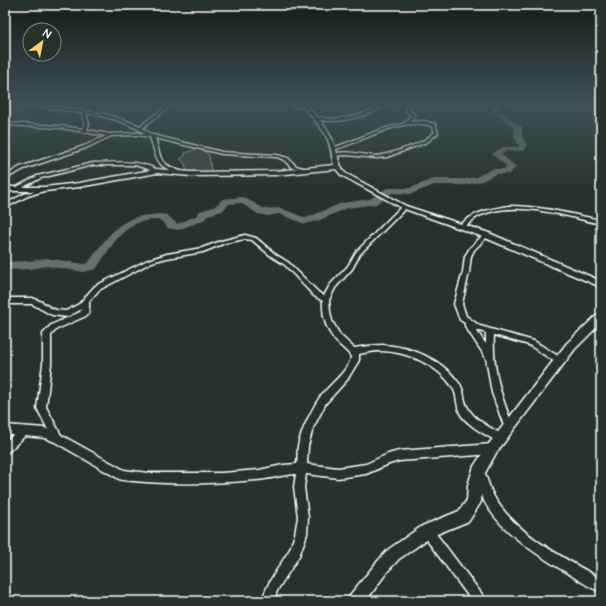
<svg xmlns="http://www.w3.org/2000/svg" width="606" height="606" viewBox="0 0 606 606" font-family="'Architects Daughter',sans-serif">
	<rect width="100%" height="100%" fill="#26332d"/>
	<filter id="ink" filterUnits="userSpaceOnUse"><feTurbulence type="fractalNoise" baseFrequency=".025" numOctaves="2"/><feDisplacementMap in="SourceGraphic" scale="8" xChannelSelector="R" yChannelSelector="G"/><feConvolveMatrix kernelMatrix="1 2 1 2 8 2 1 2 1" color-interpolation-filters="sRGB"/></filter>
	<g filter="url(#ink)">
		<polygon fill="#3e4944" stroke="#9ea4a2" points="197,149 201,149 209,155 211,169 209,172 188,173 184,162 180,159 185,156 185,153"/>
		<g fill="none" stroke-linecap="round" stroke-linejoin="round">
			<path fill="#67706c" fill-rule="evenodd" d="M498,104H506L498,109L522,127V136L527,145L523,151H507L501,154L516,167L509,174H496L482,181L465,185H434L411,194L392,193L376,204L347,208L320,220L305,224L279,214L268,216L258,214L241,203L229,204L222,211L208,215L204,220L178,230L168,228L160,220C155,220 150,220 145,221C121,225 109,251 96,269L84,272L46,266L31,269L5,270V262L31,261L46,258L84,264L88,263C106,239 118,216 151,215C156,214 162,214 167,215L177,224L196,216L200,211L214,207L223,199L243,197L265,209L280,208L306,218L342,203L370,199L387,188H410L433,179H465L476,177L492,169H504L507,167L492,154L503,147H518L519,145L514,136L515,130L491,109Z"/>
			<defs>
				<g id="minor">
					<path d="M25,104H36L105,114L136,124L141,127L144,123L169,104H173L146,125L143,129L153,135L222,152L277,155L288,158L296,166L310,170L308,171L292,168L284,160L277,157L222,154L155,138C162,161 158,163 183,172V173L181,174C155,166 158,161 150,137L137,135L111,136L86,148L24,169L5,179V176L20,167L84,146L106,136L61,128L5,125V123L61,126L83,129L85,124L82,113ZM86,113C108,117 128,122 146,134L137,133L110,134L87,130L89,124Z"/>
					<path d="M382,104H387C370,116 334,126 315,118C320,116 325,119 330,119C349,118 367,114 382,104Z"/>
					<path d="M406,104H410V111L415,115L410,122L424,121L435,124L438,133L427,142L387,157L376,158L346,155L332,156V155C344,149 362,155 375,156C385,156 416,145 425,140C429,137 432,134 435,132L432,126C400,116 364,142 333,150L331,149L382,129L405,123L411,115L406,111Z"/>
					<polygon points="295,105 305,106 303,107 294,107"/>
					<path d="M93,163C114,163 141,159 159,171L157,172L135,165H93L41,178L17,190L13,189L37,176Z"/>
					<polygon points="45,188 47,189 47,190 28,196 5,208 5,204 24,194"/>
					<path d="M404,205L407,207L360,254L352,269L335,288L329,300L330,312L332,321L340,335L354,348C363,347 373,345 382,345C410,346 442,359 459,383C465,390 463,401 468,408C475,421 492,428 504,436L506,439L504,442L501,444L498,442C486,435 470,427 461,415C456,407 458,396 453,388C439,365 406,351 380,351C373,351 365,353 359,354V360L358,362L347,380L326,403L313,428L308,446L307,464L338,468L366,464L388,454L399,451L492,444L495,446L497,449L495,452L492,454L399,461L389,464L366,474L338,478L306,474L304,487L308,517L307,534L299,556L278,589L273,601H261L270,581L290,549L295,534L298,517L294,487L296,474C282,475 270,479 256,480C212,484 167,485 123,480L119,479L55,442L45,438L25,436L8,452L5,454V442L13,435H5V425L45,428L48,430L37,408L43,364V334L51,325L80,312L82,309L67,317L52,315L32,304H5V298H32L42,302L49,307L56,310L66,311L79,304L95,286L148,260L167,254L202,248L221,241L245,235L256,238L275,254L289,263L318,292L324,296L330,285L348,266L356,252L402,206ZM245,239L252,240L271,256L285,265L314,296L323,301C322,315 326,329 335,340C340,346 346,350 351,356C351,369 328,386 320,397C312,409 301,431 298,446C297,452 298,458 297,464L283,465L259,470L222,473H148L124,470L61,435L46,407L51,364V335L57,329L86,316L89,312V301L99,290L152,262L167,258L203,252L225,243Z"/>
					<path d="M509,206C541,206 570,214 601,220V224C564,216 515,199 479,216C473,219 469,224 464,227L462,228L459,226C473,212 490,209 509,206Z"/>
					<path d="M486,233L489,235L474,250L471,256L469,272L462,304L466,316L480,326L534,341L563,359L564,361L563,363L560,364L557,363L529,345L494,335C492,368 501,398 514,428L512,431L509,433L506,431L492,393L486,358L465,326V323L460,320L454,304L463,272L465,256L470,248L484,234ZM476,330L486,333V344Z"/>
					<path d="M480,470L484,471C488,481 490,491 496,500C519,536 565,558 601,579V592C588,587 576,578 564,571C537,554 507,536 489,509C482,499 478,487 475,475L476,471Z"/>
					<polygon points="427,525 431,527 484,597 486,601 472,601 423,535 421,531 423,527"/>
				</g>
				<g id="tertiary">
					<path d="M300,104H305C317,116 328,128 334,144C338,154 338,164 345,173L406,206L489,233L601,281V287L483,237L402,208L341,175L336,169L276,175L191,176L157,173L79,187L45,191H5V187H45L79,183L157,169L191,172L276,171L334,165C332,159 332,153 330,146C325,129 312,117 300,104Z"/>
					<polygon points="601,313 601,323 575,349 496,453 485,473 482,485 481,502 469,521 432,536 399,559 387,572 366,601 348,601 350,595 377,562 389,549 422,526 459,511 467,500 468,485 474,466 488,445 567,343 598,314"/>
				</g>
			</defs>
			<use href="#minor" stroke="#fff" stroke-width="3"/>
			<use href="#tertiary" stroke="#fff" stroke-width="3"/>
			<use href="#minor" fill="#26332d" fill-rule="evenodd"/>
			<use href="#tertiary" fill="#26332d" fill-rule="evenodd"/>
		</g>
	</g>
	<linearGradient id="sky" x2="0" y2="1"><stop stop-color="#151c19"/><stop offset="0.55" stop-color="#415057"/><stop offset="1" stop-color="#415057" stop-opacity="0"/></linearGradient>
	<rect width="606" height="189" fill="url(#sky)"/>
	<rect width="606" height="606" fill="none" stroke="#26332d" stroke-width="20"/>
	<rect x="10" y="10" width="586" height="586" fill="none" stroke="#fff" stroke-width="1.5" filter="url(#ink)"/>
	<g transform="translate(42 42) rotate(32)"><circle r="19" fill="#26332d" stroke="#7d8581"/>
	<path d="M0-3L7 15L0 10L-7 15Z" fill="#ffd166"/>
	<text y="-6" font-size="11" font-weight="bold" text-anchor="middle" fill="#ffffff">N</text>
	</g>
</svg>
